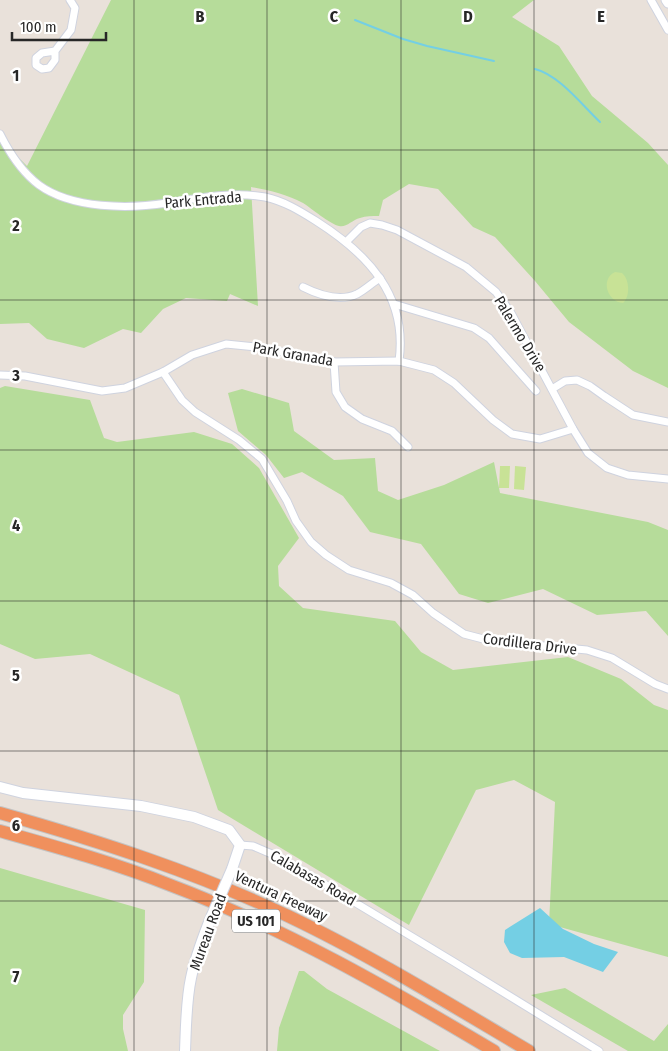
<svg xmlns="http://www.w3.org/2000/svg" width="668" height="1051" viewBox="0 0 668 1051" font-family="'Fira Sans Condensed',sans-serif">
	<rect width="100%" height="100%" fill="#e9e1da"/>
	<g fill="#b6dc9a">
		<path d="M111,0H534L512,17L559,46L592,96L648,143L668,165V388L633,371L569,322L535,281L495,237L473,227L438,189L409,184L383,200L379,216C372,216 366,216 360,218C352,220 346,228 339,226C330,224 311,208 303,203C286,194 269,190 251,187L258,306L230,294L227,301L186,298L163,309L141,333L123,329L84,348L47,339L29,323L0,324V134L5,144L27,166Z"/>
		<polygon points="5,386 90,400 104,438 117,442 194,432 232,444 259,468 299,538 278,566 279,586 303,608 395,621 421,652 453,670 568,657 621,679 654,705 668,710 668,957 549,924 555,802 514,780 476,790 409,925 218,810 179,695 90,654 35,659 0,644 0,388"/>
		<polygon points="242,389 289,403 294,431 334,460 375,458 378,491 398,500 444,485 494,462 500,493 648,522 668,530 668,636 646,611 597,615 543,589 488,603 459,594 421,544 370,532 343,496 302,472 284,478 266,455 238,431 228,393"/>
		<polygon points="0,868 145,910 144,982 123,1015 123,1029 128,1051 0,1051"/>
		<polygon points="299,971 304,971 327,989 440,1051 277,1051 279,1028"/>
		<polygon points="565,988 654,1041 668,1024 668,1051 628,1051 531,995"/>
	</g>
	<g fill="#c8e296">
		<path d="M615,272L622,273C630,280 630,297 623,303C607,302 600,279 615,272Z"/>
		<polygon points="500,466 510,466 509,488 499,488"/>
		<polygon points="515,466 526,467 524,490 514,489"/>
	</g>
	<polygon fill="#74cfe4" points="540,908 563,929 594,944 618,952 603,972 564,957 522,958 510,953 504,942 505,930"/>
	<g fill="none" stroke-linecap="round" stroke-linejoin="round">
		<g stroke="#74cfe4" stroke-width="2">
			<polyline points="355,20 403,39 427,46 494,61"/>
			<path d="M535,69C559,75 582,105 600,122"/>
		</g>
		<defs>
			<g id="minor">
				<polyline points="651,0 668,30"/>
				<polyline points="55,51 55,60 49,68 42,69 36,65 36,58 42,53 55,51 71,30 75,8 70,0"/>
				<path d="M0,134C9,152 23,173 39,185C72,209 129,209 167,203C199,198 233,191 265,197C284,201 300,211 316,221C368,254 408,296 399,361"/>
				<polyline points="346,242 361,227 370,223 382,225 397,230 466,267 496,292 511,313 573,429 588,453 607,468 628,475 668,479"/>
				<path d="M303,287C319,295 340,302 357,294C365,290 372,283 380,278"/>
				<polyline points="394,304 474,328 489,338 536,391"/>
				<polyline points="334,362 336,392 345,407 362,419 392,431 408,447"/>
				<polyline points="163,372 182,400 195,412 239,440 262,459 287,501 296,521 311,542 326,555 349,570 391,583 413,595 433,613 464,634 491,641 587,650 612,658 655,684 668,689"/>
				<polyline points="0,375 25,376 102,391 125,388 163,372 192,355 226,344 257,347 334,362 399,361 434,370 454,383 493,420 512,434 540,439 573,429"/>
				<polyline points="552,389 565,381 577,380 590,386 604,396 633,415 668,422"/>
				<polyline points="240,845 253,846 281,858 454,962 599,1051"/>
			</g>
			<polyline id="tertiary" points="666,0 668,3"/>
			<g id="secondary">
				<polyline points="0,787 23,793 141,806 194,817 229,830 240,845 232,869"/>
				<path d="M185,1051C186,1027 186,1001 191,978C195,958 202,940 209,922"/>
			</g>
			<g id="motorway">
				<path d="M0,813C99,841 195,872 288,916C370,955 451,1005 529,1051"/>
				<path d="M0,831C57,847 115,863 170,885C284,928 390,989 494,1051"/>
			</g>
		</defs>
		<use href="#minor" stroke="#cfd3df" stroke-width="9"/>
		<use href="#tertiary" stroke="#cfd3df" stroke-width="11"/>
		<use href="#secondary" stroke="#cfd3df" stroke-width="12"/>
		<use href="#motorway" stroke="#c3c3c3" stroke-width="14"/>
		<use href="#minor" stroke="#fff" stroke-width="7"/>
		<use href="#tertiary" stroke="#fff" stroke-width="9"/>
		<use href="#secondary" stroke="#fff" stroke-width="10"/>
		<use href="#motorway" stroke="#f0905d" stroke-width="12"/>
		<defs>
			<polyline id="secondary-bridge" points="209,922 232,869"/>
		</defs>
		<use href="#secondary-bridge" stroke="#cfd3df" stroke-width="12" stroke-linecap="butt"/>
		<use href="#secondary-bridge" stroke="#fff" stroke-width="10"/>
	</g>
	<path fill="none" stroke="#272727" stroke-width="1" stroke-opacity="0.55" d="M134,0V1051M267,0V1051M401,0V1051M534,0V1051M0,150H668M0,300H668M0,450H668M0,601H668M0,751H668M0,901H668"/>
	<g text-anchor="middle" stroke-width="5" stroke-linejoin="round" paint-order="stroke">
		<rect fill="#fff" stroke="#686868" stroke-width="1" x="232" y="909.5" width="48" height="23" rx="4"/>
		<g font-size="14" font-weight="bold" fill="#272727">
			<text x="256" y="926">US 101</text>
		</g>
		<g font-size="15" fill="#272727" stroke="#fff">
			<text transform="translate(203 200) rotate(-5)" y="5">Park Entrada</text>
			<text transform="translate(520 334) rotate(59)" y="5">Palermo Drive</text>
			<text transform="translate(293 354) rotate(10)" y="5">Park Granada</text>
			<text transform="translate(530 644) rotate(7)" y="5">Cordillera Drive</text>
			<text transform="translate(313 878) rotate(30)" y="5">Calabasas Road</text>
			<text transform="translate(281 896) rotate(25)" y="5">Ventura Freeway</text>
			<text transform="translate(208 932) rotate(-70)" y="5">Mureau Road</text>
		</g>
	</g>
	<g font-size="16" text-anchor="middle" font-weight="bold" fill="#272727" stroke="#fff" stroke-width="5" stroke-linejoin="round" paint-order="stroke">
		<text x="200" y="22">B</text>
		<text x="334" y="22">C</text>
		<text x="468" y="22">D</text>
		<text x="601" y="22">E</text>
		<text x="16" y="81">1</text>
		<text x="16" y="231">2</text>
		<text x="16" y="381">3</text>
		<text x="16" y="531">4</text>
		<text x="16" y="681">5</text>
		<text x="16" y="831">6</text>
		<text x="16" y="982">7</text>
	</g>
	<path d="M12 32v8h94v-8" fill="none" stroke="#272727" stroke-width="2.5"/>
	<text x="20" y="32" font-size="15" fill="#272727" stroke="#ffffff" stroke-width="4" paint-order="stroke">100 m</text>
</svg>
